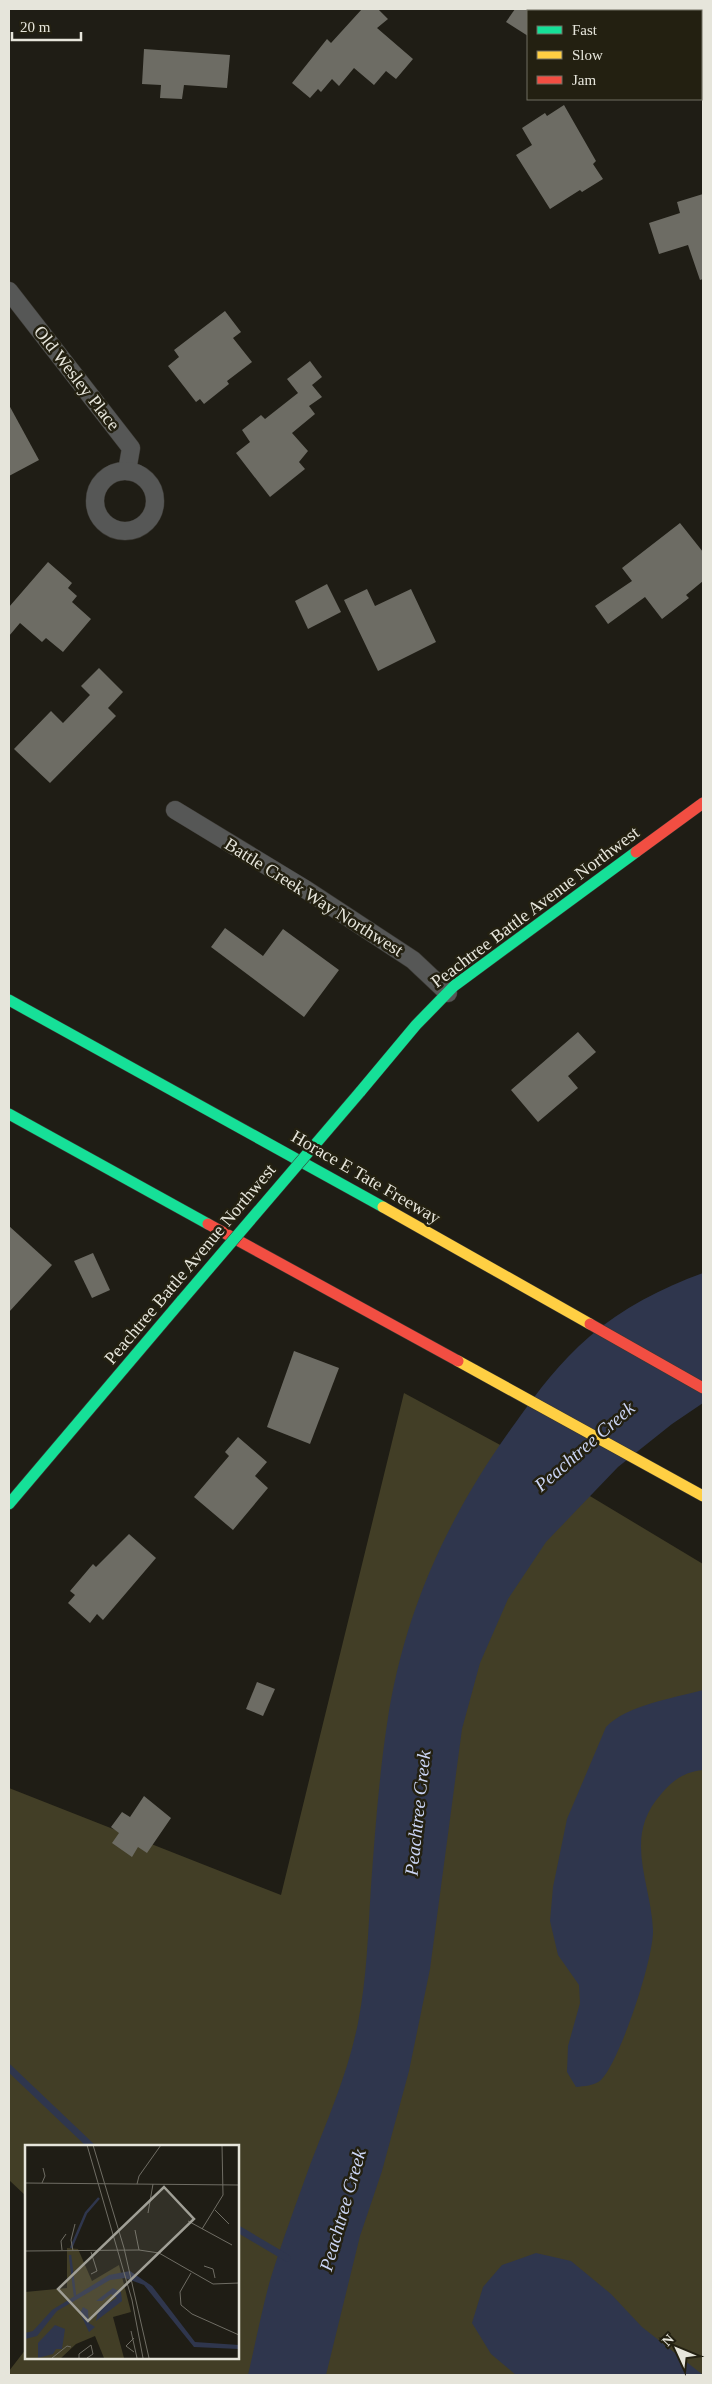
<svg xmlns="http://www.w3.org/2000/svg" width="712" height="2384" viewBox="0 0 712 2384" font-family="Georgia,serif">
	<rect width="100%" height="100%" fill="#1f1d15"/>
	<polygon fill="#423e26" points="404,1393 550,1472 703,1564 703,2375 9,2375 9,2371 26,2349 26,2358 238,2358 238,2146 26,2146 26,2196 9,2180 9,1788 281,1895"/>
	<g fill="#2f364d">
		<path d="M703,1273V1403L672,1424L618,1467L546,1542L508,1599L480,1663L462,1729L430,1969L409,2071L382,2171L360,2236L326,2375H248C255,2345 261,2314 269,2284C281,2244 296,2204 310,2165C328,2118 348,2073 358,2023C367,1978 368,1932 371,1886C375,1832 379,1777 387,1724C404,1610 449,1514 516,1422C538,1391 560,1362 589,1337C622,1308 662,1288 703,1273Z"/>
		<path d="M703,1690V1770C685,1772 674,1779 662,1793C622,1837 651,1880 653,1930C654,1958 620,2061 601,2080C594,2086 584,2086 576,2087L567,2072L568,2046L580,2003L579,1985L558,1955L550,1921L553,1887L567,1819L606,1727C627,1705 674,1698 703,1690Z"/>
		<polygon points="536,2253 571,2261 611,2294 642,2327 703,2375 516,2375 491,2354 472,2323 483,2287 502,2265"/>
	</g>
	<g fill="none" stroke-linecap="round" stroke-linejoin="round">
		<g stroke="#2f364d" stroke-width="7">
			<polyline points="9,2068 91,2146"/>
			<polyline points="238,2229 287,2258"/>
		</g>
	</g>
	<g fill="#6d6c64">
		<polygon points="362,9 378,9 388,19 377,28 413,59 396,79 386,71 374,85 354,68 339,86 332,79 321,92 318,89 310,98 292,83 327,39 331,43"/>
		<polygon points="515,9 528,9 528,36 506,22"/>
		<polygon points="144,49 230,55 227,88 184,85 182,99 160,98 161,85 142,84"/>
		<polygon points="564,105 596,161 593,164 603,179 582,192 580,190 550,209 516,155 532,145 522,128 545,113 547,116"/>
		<polygon points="703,194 703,279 700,280 688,245 659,254 649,223 680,213 677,202"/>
		<polygon points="225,311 241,332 233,338 252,362 227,381 229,384 204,404 200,399 196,402 168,366 179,357 174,350"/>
		<polygon points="310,361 322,377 312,385 322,397 309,406 315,414 292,433 308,451 299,462 305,469 270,497 236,453 250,442 242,430 261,415 265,419 298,393 287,379"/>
		<polygon points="9,405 39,460 9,476"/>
		<polygon points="680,523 703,552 703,581 686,595 689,598 662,619 645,597 608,624 595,606 632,581 622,568"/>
		<polygon points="48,562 72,583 68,588 77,596 72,602 91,619 63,652 46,638 42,642 20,623 9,636 9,607"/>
		<polygon points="327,584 341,612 308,629 295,601"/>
		<polygon points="367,589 375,606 411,589 436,642 378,671 344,600"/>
		<polygon points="99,668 123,692 108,708 116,716 50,783 14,749 51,711 63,723 90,695 81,686"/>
		<polygon points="225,928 263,956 283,929 339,970 304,1017 211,947"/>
		<polygon points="578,1032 596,1052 568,1076 578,1088 538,1122 511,1090"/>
		<polygon points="9,1226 52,1265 9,1312"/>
		<polygon points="93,1253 110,1290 92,1298 74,1261"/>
		<polygon points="294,1351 339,1368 310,1444 267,1427"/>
		<polygon points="238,1437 267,1462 255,1476 268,1488 233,1530 194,1497 229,1456 225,1452"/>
		<polygon points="129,1534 156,1558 103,1620 97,1614 90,1623 68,1603 75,1595 70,1591 93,1564 96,1567"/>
		<polygon points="257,1682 275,1689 263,1716 246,1709"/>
		<polygon points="144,1796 171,1818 147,1853 138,1847 132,1857 112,1843 119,1833 111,1827 122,1812 130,1817"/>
	</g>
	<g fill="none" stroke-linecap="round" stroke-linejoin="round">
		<defs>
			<g id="street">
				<polyline points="701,81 703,80"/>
				<polyline points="9,291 131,448 127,471"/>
				<circle cx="125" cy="501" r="30"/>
				<polyline points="175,810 305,889 413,960 448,993"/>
			</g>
			<g id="fast">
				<polyline points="9,1000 383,1207"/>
				<polyline points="360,1092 416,1025 454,986 636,852"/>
				<polyline points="9,1114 208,1224"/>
				<polyline points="9,1504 182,1300"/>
			</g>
			<g id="slow">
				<polyline points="383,1207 590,1324"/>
				<polyline points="458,1361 703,1496"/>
			</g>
			<g id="jam">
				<polyline points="636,852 703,803"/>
				<polyline points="208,1224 458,1361"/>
				<polyline points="590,1324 703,1388"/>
			</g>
		</defs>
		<use href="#street" stroke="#3a3832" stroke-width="19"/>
		<use href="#fast" stroke="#3a3832" stroke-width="12"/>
		<use href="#slow" stroke="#3a3832" stroke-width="12"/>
		<use href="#jam" stroke="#3a3832" stroke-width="12"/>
		<use href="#street" stroke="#565756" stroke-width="18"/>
		<use href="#fast" stroke="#16e098" stroke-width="11"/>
		<use href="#slow" stroke="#ffcf43" stroke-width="11"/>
		<use href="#jam" stroke="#f24e42" stroke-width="11"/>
		<defs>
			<polyline id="fast-bridge" points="182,1300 360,1092"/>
		</defs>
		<use href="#fast-bridge" stroke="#3a3832" stroke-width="12" stroke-linecap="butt"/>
		<use href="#fast-bridge" stroke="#16e098" stroke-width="11"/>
	</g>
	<g text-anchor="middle" stroke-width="5" stroke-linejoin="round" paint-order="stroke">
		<g font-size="18" fill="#e6e5db" stroke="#232011">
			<text transform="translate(77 378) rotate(52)" y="6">Old Wesley Place</text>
			<text transform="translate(314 897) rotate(32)" y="6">Battle Creek Way Northwest</text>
			<text transform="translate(535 907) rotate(-37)" y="6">Peachtree Battle Avenue Northwest</text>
			<text transform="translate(366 1177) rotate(30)" y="6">Horace E Tate Freeway</text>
			<text transform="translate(190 1264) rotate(-50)" y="6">Peachtree Battle Avenue Northwest</text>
		</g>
		<g font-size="19" font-style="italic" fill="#cbd5f5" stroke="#232011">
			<text transform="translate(584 1446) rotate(-41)" y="7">Peachtree Creek</text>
			<text transform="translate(417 1813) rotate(-84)" y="7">Peachtree Creek</text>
			<text transform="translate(342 2210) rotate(-74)" y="7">Peachtree Creek</text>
		</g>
	</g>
	<g transform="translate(25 2145)">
		<rect width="214" height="214" fill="#1f1d15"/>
		<path d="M42,103L53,104L67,136L94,120L106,167L88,172L99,213H79L70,191L51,199L36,213H0V147L42,143Z" fill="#423e26"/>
		<path d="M105,126L127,141L170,197L214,200V204L169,202L119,140L100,133L85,135L32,166L12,191L0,194V188L8,186L27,165L84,130ZM88,143L96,147L97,156L71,176L73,165L92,153L86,149L77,156H71ZM58,162L63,165L64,178L70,182L64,187L55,168ZM30,180L40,184L37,204H31L28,209L13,213V198Z" fill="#2f364d"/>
		<path fill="none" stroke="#2f364d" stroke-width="2.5" d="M46,103L61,68L74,53M45,110L50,151"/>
		<path fill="none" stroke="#6f6d64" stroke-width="1" d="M62,0L107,155L118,213M68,0L99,103L124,213M0,38L214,40M17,38L20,31L18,23M112,39L114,31L136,0M190,65L204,79M123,68L128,39M163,76L207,100M177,84L198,50L197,0M110,85L114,105M37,105L36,96L41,89M0,106L114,105L134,108L188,139L214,138M48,106L46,95L50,79M179,121L188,124L190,133M166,128L155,147L156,160L167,169L214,190M66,129L72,126L66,107M106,186L112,213M109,193L101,201L109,207M27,213L42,201L46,202M54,213V209L66,200L68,209L62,213"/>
		<path fill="#a09f96" fill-opacity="0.15" stroke="#a09f96" stroke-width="2.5" d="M139,42L169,74L63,176L33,144Z"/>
		<rect width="214" height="214" fill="none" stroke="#e6e5db" stroke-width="2.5"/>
	</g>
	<rect width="712" height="2384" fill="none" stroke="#e6e5db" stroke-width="20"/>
	<rect x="527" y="10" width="175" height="90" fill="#232011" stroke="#716f62"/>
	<rect x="537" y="26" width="25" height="8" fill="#16e098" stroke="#716f62"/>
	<text x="572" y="35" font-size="15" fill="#e6e5db">Fast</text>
	<rect x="537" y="51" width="25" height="8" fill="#ffcf43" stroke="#716f62"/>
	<text x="572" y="60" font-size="15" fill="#e6e5db">Slow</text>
	<rect x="537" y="76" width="25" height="8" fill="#f24e42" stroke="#716f62"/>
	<text x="572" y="85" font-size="15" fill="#e6e5db">Jam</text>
	<g transform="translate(677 2349) rotate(314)" stroke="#232011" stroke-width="4" paint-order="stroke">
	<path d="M0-4L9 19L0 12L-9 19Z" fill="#e6e5db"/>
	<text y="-8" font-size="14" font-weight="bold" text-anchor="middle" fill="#e6e5db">N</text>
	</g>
	<path d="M12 32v8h69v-8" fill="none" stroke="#e6e5db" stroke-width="2.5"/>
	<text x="20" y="32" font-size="15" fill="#e6e5db" stroke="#232011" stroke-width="4" paint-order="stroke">20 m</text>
</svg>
